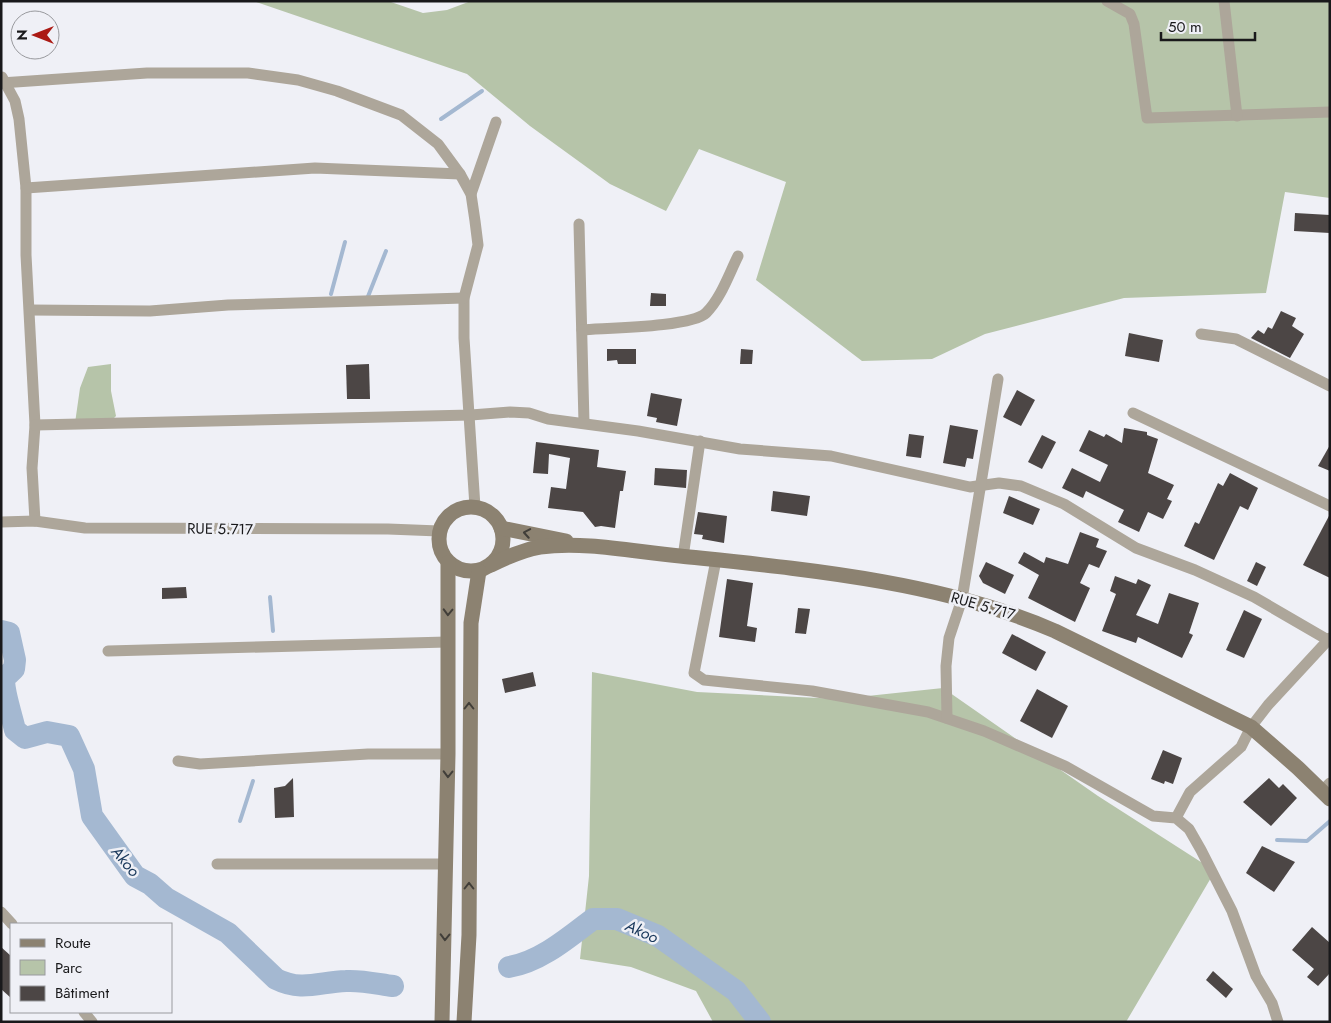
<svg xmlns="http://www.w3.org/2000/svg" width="1331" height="1023" viewBox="0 0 1331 1023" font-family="Jost,sans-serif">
	<rect width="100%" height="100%" fill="#eff0f6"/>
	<g fill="#b6c4a9">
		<polygon points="253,1 388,1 423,13 447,10 471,1 1330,1 1330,198 1285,192 1266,293 1124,298 985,334 932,359 862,361 756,280 786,182 699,149 666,211 610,184 530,126 467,74"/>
		<polygon points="111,364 111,391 116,416 112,420 75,423 80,388 88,367"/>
		<polygon points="592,672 697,692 839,699 943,688 1098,796 1215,871 1126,1022 713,1022 696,991 631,967 580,959 589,876"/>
	</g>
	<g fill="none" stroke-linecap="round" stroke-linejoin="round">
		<g stroke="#a4b8d1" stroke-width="4">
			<polyline points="441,119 482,91"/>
			<polyline points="331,294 345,242"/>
			<polyline points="367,299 386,251"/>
			<polyline points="270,597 273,631"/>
			<polyline points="240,821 253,781"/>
			<polyline points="1277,840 1307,841 1330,821"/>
		</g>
		<g stroke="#a4b8d1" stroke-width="22">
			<path d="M1,631L9,633L15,660L14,669C11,672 7,675 5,678C1,683 13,720 15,730L25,738L47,732L69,736L84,769L92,816L135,876L150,884L166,898L228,933L276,979C302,992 319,982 346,981C362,980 378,984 393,986"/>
			<path d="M509,967C540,962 568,938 593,919H617L658,936L736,991L760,1022"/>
		</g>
	</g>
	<g fill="#4c4645">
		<polygon points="1295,213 1330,215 1330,233 1294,231"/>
		<polygon points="651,293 666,294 666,306 650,306"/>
		<polygon points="1281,311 1296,318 1292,326 1304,334 1290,358 1251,338 1258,330 1264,334 1268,327 1272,329"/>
		<polygon points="1129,333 1163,340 1159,362 1125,356"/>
		<polygon points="607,349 636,349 636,364 618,364 617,360 607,361"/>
		<polygon points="741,349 753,350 752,364 740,364"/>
		<polygon points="369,364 370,399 347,399 346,365"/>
		<polygon points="1017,390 1035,400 1021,426 1003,417"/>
		<polygon points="651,393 682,399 677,426 656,422 657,418 647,416"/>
		<polygon points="950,425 978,430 973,459 967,458 965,467 943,463"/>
		<polygon points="1124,428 1147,432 1147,435 1158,439 1148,473 1174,485 1167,499 1172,501 1163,519 1148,512 1139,532 1118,522 1124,510 1086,491 1083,498 1062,488 1072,468 1100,482 1108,465 1079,451 1089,430 1104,437 1106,434 1122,443"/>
		<polygon points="909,434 924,436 921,458 906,456"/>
		<polygon points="1042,435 1056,442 1042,469 1028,462"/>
		<polygon points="536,442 599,450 597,467 626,471 623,491 620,491 615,528 601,526 595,527 583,512 548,508 551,487 566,489 570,458 549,454 548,474 533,473"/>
		<polygon points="1330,445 1330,471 1318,466"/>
		<polygon points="655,468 687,470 686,488 654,485"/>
		<polygon points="1230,473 1258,488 1248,510 1240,506 1214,560 1184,546 1195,522 1199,524 1218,483 1223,486"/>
		<polygon points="773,491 810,496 807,516 771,511"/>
		<polygon points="1009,496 1040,509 1033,525 1003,513"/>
		<polygon points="698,512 727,516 724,543 702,539 703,535 694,534"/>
		<polygon points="1330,514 1330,578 1303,565"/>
		<polygon points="1080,532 1099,539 1096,547 1107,551 1099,568 1089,564 1080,583 1090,588 1075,622 1028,598 1039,575 1018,563 1024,552 1044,563 1046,557 1068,564"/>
		<polygon points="986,562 1014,575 1005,594 983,583 979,576"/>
		<polygon points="1256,562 1266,567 1257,586 1247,581"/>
		<polygon points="1115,576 1136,584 1138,579 1151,585 1136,615 1158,624 1169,593 1199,603 1189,633 1193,635 1182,658 1138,637 1136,643 1102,631 1116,594 1110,591"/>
		<polygon points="727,579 753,583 747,626 757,628 755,642 719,637"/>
		<polygon points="186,587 187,598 162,599 162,588"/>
		<polygon points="798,608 810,609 806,634 795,633"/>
		<polygon points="1244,610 1262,619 1244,658 1226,650"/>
		<polygon points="1012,634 1046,652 1036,671 1002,653"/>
		<polygon points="533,672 536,686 505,693 502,679"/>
		<polygon points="1037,689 1068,706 1052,738 1020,721"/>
		<polygon points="1163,750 1182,758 1173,784 1165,781 1164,784 1151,779"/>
		<polygon points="293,778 294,817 275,818 274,788 285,786"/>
		<polygon points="1269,778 1279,788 1283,784 1297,798 1271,826 1243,802"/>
		<polygon points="1262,846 1295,862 1274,892 1246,873"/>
		<polygon points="1312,927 1330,943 1330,973 1318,986 1307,977 1314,969 1292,950"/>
		<polygon points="1,947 11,956 11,998 1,989"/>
		<polygon points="1213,971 1233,989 1226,998 1206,980"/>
	</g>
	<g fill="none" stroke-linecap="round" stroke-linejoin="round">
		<g stroke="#ada69a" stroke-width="11">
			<polyline points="1107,1 1130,14 1134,24 1147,118 1330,112"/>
			<polyline points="1224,1 1237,116"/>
			<polyline points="2,77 15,101 19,119 26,188 26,255 35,425 32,468 35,521"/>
			<polyline points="1,83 147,73 248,73 298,80 337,91 401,115 438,144 460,174 471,194 475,221 478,245 464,298 464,338 475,507"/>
			<polyline points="26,188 315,168 460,174"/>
			<polyline points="471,194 496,122"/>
			<polyline points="579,224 584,423"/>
			<polyline points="30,310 150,311 228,305 464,298"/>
			<path d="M582,330C606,328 692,327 706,313C721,298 729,274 738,256"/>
			<polyline points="1201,334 1236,339 1330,386"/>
			<polyline points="1133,413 1330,506"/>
			<polyline points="35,425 471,415 510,412 529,413 548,419 638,431 740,449 831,456 970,487 999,483 1021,486 1064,504 1136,548 1195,570 1254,597 1328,640"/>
			<polyline points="1,522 35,521 85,528 388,529 439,531"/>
			<polyline points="683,557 700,441"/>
			<polyline points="716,560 694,673 704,680 812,691 928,712 984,731 1065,766 1153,816 1176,818 1189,829 1201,850 1232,911 1256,976 1272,1003 1278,1022"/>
			<polyline points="108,651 447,642"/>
			<polyline points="947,718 946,666 949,638 962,599 998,379"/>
			<polyline points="178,761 200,764 368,754 448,754"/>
			<polyline points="1322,791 1330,783"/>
			<polyline points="1176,818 1190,792 1241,747 1251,727 1268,705 1330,638"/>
			<polyline points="217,864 446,864"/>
			<polyline points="1,912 12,924"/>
			<polyline points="84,1012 92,1022"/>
		</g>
		<g stroke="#8c8271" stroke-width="15">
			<circle cx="471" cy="539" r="32"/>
			<polyline points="501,528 566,541"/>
			<path d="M491,565C507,557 522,550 540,547C586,541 635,552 680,556C803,569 941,581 1055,631L1251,727L1298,768L1330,799"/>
			<polyline points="442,1022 448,754 448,563"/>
			<polyline points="464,1022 469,935 471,623 479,571"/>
		</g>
	</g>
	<defs><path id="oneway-chevron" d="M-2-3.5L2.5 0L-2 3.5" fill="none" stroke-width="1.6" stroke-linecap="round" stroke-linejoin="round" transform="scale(1.25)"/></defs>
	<g stroke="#413e39">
		<use href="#oneway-chevron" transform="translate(527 533) rotate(-170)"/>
		<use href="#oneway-chevron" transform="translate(448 612) rotate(92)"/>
		<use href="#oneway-chevron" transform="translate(469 706) rotate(-90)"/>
		<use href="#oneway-chevron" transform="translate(448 774) rotate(91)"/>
		<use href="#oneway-chevron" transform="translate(469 886) rotate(-90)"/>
		<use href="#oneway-chevron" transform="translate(445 937) rotate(91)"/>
	</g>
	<g text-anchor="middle" stroke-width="5" stroke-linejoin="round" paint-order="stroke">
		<g font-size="15" fill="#19191b" stroke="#eff0f6">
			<text transform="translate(220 529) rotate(1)" y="5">RUE 5.717</text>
			<text transform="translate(983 606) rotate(16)" y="5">RUE 5.717</text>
		</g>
		<g font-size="16" font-style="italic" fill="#19385b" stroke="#eff0f6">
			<text transform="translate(126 861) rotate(50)" y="6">Akoo</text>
			<text transform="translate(642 931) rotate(24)" y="6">Akoo</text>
		</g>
	</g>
	<rect width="1331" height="1023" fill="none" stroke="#19191b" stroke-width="5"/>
	<rect x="10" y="923" width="162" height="90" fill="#eff0f6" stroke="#999a9e"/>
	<rect x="20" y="939" width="25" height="8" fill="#8c8271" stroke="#999a9e"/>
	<text x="55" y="948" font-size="15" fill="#19191b">Route</text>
	<rect x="20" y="960" width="25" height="15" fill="#b6c4a9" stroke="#999a9e"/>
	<text x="55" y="973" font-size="15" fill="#19191b">Parc</text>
	<rect x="20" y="986" width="25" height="15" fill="#4c4645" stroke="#999a9e"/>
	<text x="55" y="998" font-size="15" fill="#19191b">Bâtiment</text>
	<g transform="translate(35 35) rotate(270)"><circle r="24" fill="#eff0f6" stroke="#999a9e"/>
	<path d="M0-4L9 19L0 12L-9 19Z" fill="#ab1a14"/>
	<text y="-8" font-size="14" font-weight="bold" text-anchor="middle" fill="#19191b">N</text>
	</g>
	<path d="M1161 32v8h94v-8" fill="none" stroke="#19191b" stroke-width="2.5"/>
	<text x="1168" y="32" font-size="15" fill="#19191b" stroke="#eff0f6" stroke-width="4" paint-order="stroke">50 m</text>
</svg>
